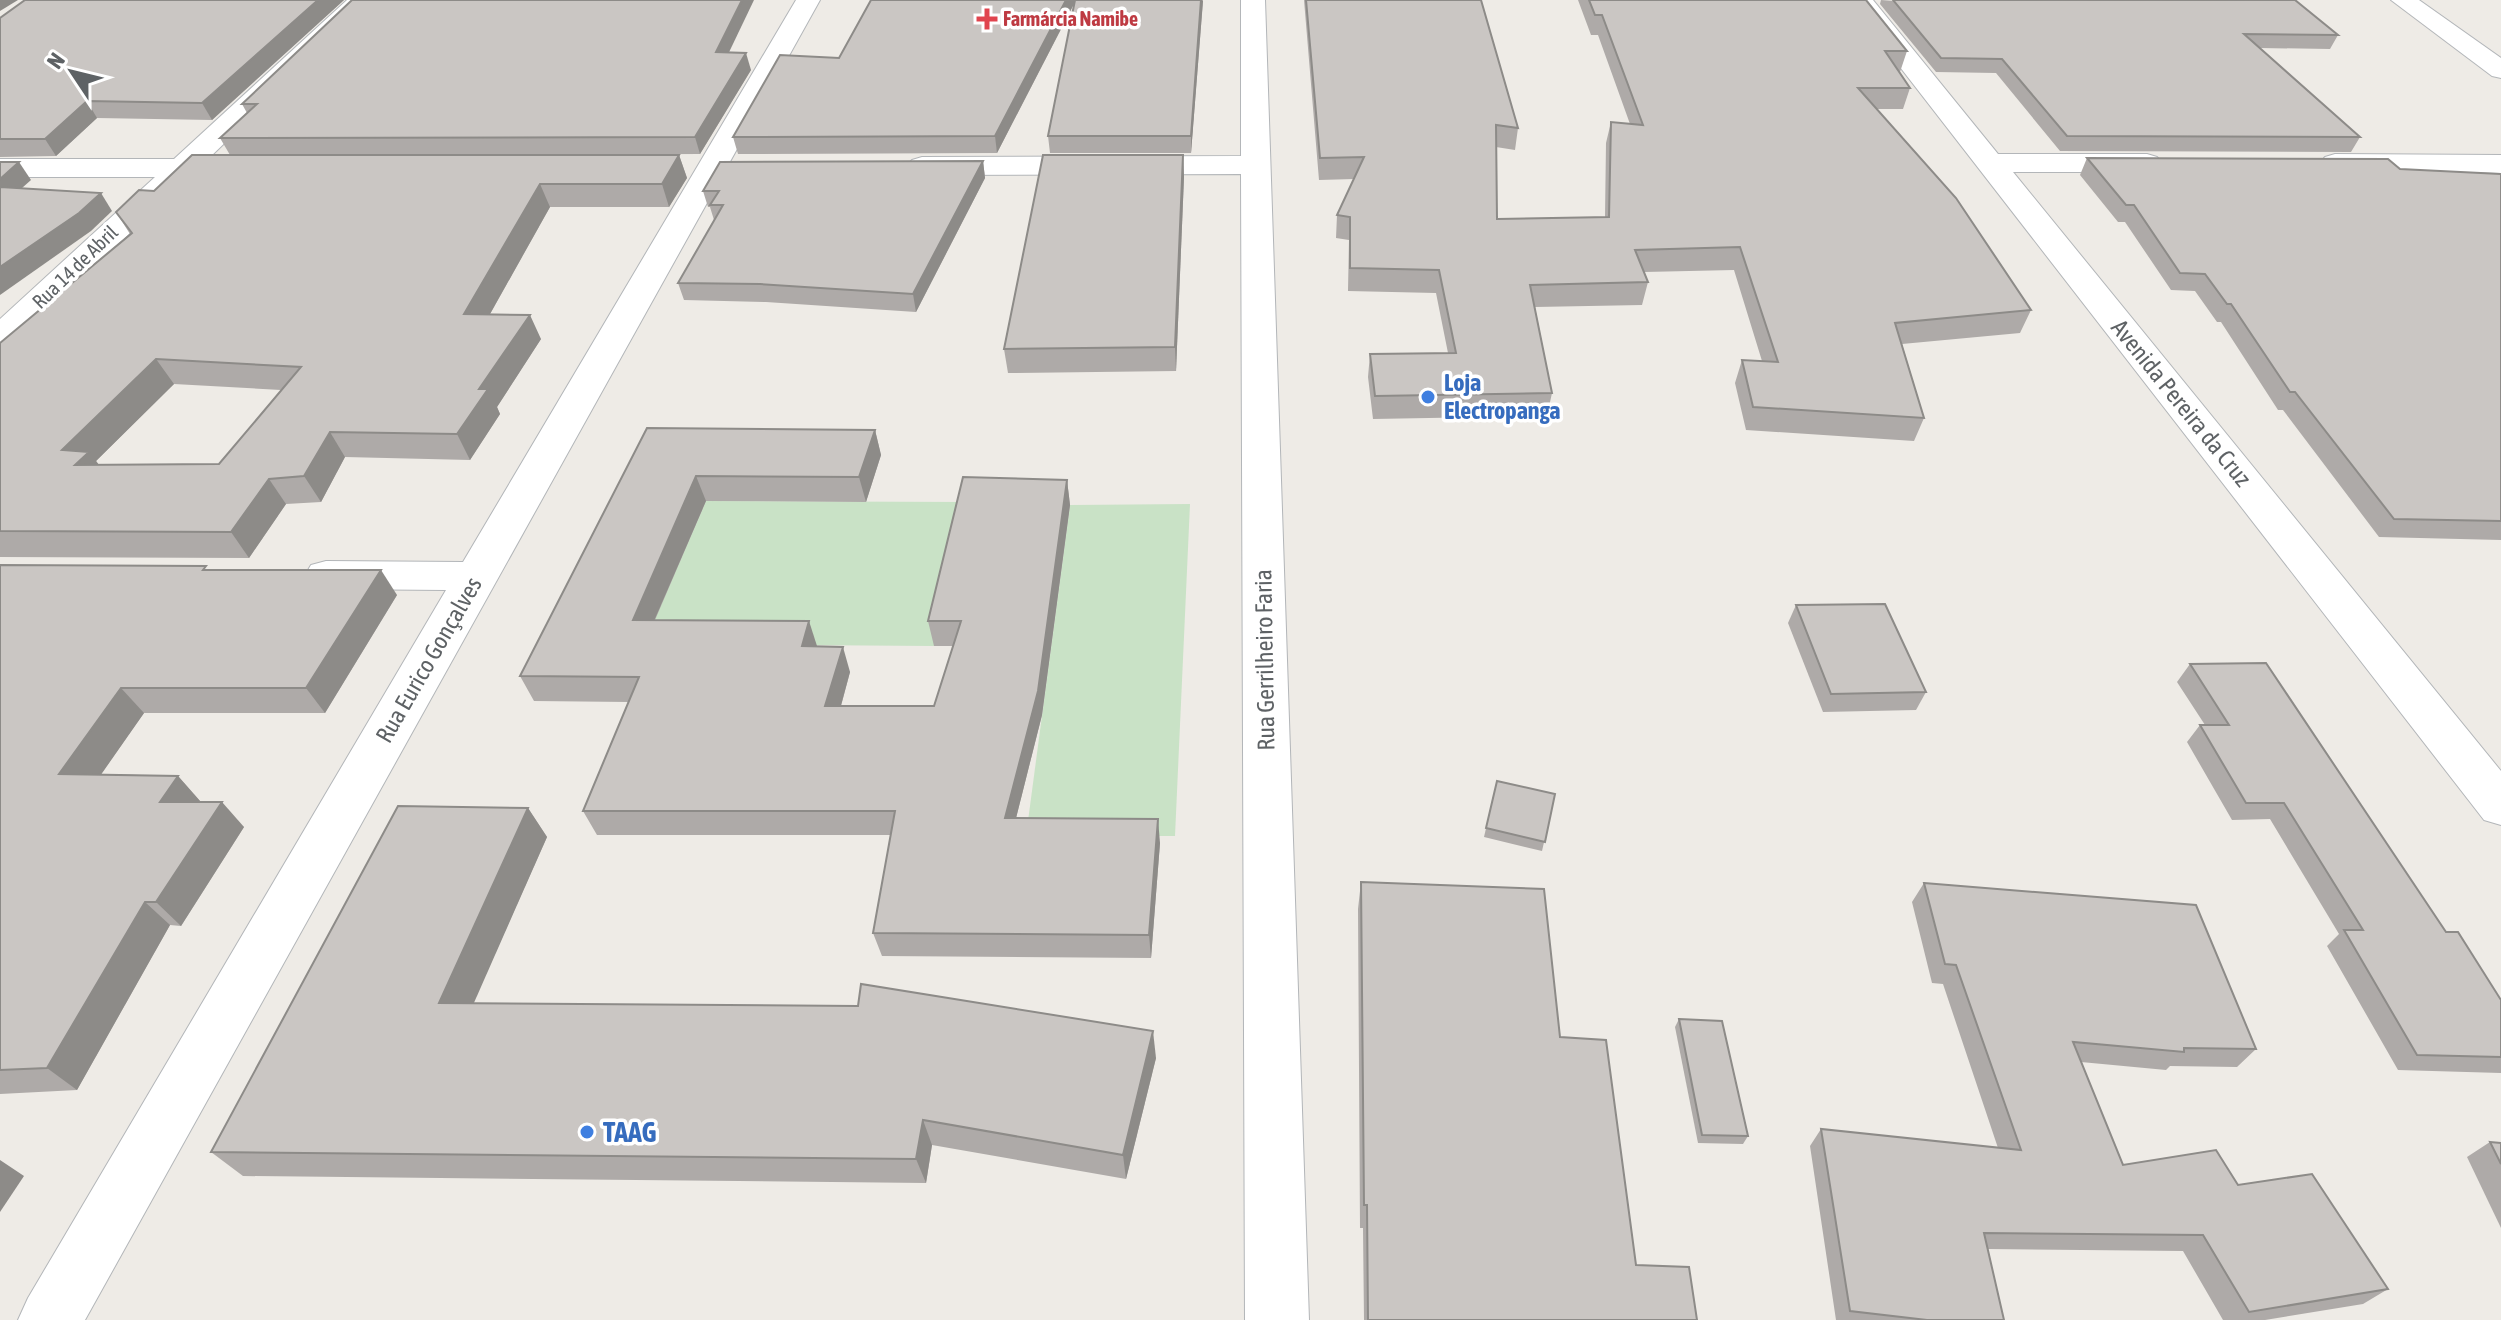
<svg xmlns="http://www.w3.org/2000/svg" width="2501" height="1320" viewBox="0 0 2501 1320" font-family="'Asap Condensed',sans-serif">
	<rect width="100%" height="100%" fill="#eeebe6"/>
	<g fill="#c9e2c6">
		<polygon points="706,501 968,502 934,646 644,644"/>
		<polygon points="1190,504 1175,836 1026,836 1070,505"/>
	</g>
	<g fill="none" stroke-linecap="round" stroke-linejoin="round">
		<defs>
			<g id="minor">
				<polygon points="347,0 373,0 208,159 248,162 253,168 248,174 189,177 12,345 0,348 0,319 155,177 0,177 0,159 174,159"/>
				<polygon points="796,0 820,0 85,1320 18,1320 28,1298 446,590 326,589 311,585 305,575 311,565 326,561 463,562"/>
				<polygon points="1241,0 1265,0 1309,1320 1245,1320 1241,174 922,175 912,172 907,166 912,160 922,157 1241,156"/>
				<polygon points="1848,0 1873,0 1998,154 2147,154 2157,157 2162,163 2157,169 2147,172 2013,172 2501,771 2501,825 2484,820"/>
				<polygon points="2391,0 2419,0 2501,58 2501,78 2492,76"/>
				<polygon points="2335,154 2501,155 2501,173 2325,169 2320,163 2325,157"/>
			</g>
		</defs>
		<use href="#minor" stroke="#b3b6b9" stroke-width="2"/>
		<use href="#minor" fill="#fff" fill-rule="evenodd"/>
	</g>
	<g fill="#aeaaa8" fill-rule="evenodd">
		<polygon points="344,0 212,120 97,118 56,156 0,157 0,18"/>
		<polygon points="871,0 1203,0 1191,153 1050,153 1048,136 1075,2 997,153 738,154 733,137 839,58"/>
		<polygon points="1304,0 1306,0 1518,128 1515,150 1496,147 1497,219 1605,217 1606,143 1611,122 1630,124 1598,35 1591,35 1578,0 1866,0 1907,51 1900,72 1910,88 1903,109 1877,109 2031,310 2020,333 1902,344 1924,418 1914,441 1746,430 1735,383 1742,360 1762,361 1734,270 1644,272 1648,282 1642,305 1535,307 1552,393 1547,416 1373,419 1368,377 1370,354 1448,353 1436,293 1348,291 1349,240 1336,238 1337,215 1354,179 1319,180"/>
		<polygon points="1881,0 2338,35 2330,49 2260,48 2360,137 2351,152 2060,151 1996,73 1936,72 1880,4"/>
		<path d="M729,52L751,70L700,154L472,155H679L687,178L669,207H550L490,314L541,339L497,407L500,414L470,460L345,457L321,502L286,504L249,558L0,557V343L130,234L116,212L154,191L230,155L220,138L247,113L242,104ZM174,384L281,390L219,464L99,465L96,461Z"/>
		<polygon points="1183,155 1184,177 1176,371 1008,373 1004,349"/>
		<polygon points="2087,158 2501,174 2501,540 2379,537 2283,410 2278,410 2221,322 2217,322 2195,291 2171,290 2125,222 2118,222 2080,175"/>
		<polygon points="983,161 985,178 916,312 766,302 684,300 678,283 714,220 710,207 708,207 703,191"/>
		<polygon points="647,428 875,430 881,455 866,502 706,501 655,620 817,646 850,672 841,706 934,706 953,646 934,646 928,621 1067,480 1070,505 1042,715 1016,818 1160,843 1151,958 882,956 873,933 891,835 597,835 583,811 629,702 534,701 520,676"/>
		<polygon points="0,565 209,570 397,595 325,713 144,713 101,774 178,776 200,801 199,802 244,827 181,926 170,925 77,1090 0,1094"/>
		<polygon points="1796,605 1926,692 1916,710 1823,712 1788,623"/>
		<polygon points="2190,664 2446,932 2501,1000 2501,1073 2398,1070 2327,946 2339,934 2270,819 2232,820 2187,742 2200,725 2205,725 2177,682"/>
		<polygon points="1497,781 1555,794 1542,851 1484,837"/>
		<polygon points="528,808 547,837 473,1003 1156,1058 1126,1179 932,1145 926,1183 243,1176 211,1152"/>
		<polygon points="1361,882 1560,1037 1636,1265 1697,1320 1364,1320 1363,1228 1360,1228 1358,909"/>
		<polygon points="1924,883 2256,1049 2237,1067 2170,1066 2166,1070 2081,1062 2123,1165 2238,1185 2388,1289 2363,1304 2265,1320 2223,1320 2183,1251 1988,1249 2004,1320 1836,1320 1810,1146 1821,1129 1998,1148 1943,984 1932,983 1912,902"/>
		<polygon points="1679,1019 1748,1136 1743,1144 1698,1143 1675,1027"/>
		<polygon points="2490,1142 2501,1143 2501,1228 2467,1157"/>
	</g>
	<g fill="#8d8b88">
		<polygon points="0,0 18,0 0,11"/>
		<polygon points="318,0 344,0 212,120 202,103"/>
		<polygon points="742,0 754,0 721,69 716,52"/>
		<polygon points="1066,0 1076,0 997,153 995,136"/>
		<polygon points="1201,0 1203,1 1191,153 1191,136"/>
		<polygon points="746,53 751,70 700,154 695,137"/>
		<polygon points="87,101 97,118 56,156 45,139"/>
		<polygon points="679,155 687,178 669,207 662,184"/>
		<polygon points="1183,155 1184,177 1176,371 1175,347"/>
		<polygon points="983,161 985,178 916,312 913,294"/>
		<polygon points="19,162 31,180 4,204 0,198 0,179"/>
		<polygon points="540,184 550,207 476,339 464,314"/>
		<polygon points="101,193 112,211 91,231 0,295 0,267"/>
		<polygon points="530,315 541,339 497,407 500,414 470,460 457,434 479,389"/>
		<polygon points="156,359 174,384 96,461 108,477 95,491 62,450"/>
		<polygon points="875,430 881,455 866,502 859,477"/>
		<polygon points="330,432 345,457 321,502 304,476"/>
		<polygon points="696,476 706,501 644,644 633,620"/>
		<polygon points="269,479 286,504 249,558 231,532"/>
		<polygon points="1067,480 1070,505 1042,715 1010,842 1005,818"/>
		<polygon points="381,570 397,595 325,713 306,688"/>
		<polygon points="809,621 817,646 810,671 802,646"/>
		<polygon points="843,647 850,672 834,731 825,706"/>
		<polygon points="121,688 144,713 84,799 59,774"/>
		<polygon points="178,776 200,801 183,827 160,802"/>
		<polygon points="222,802 244,827 181,926 156,902"/>
		<polygon points="528,808 547,837 462,1030 439,1003"/>
		<polygon points="1158,819 1160,843 1151,958 1149,935"/>
		<polygon points="145,902 170,925 77,1090 47,1068"/>
		<polygon points="1153,1031 1156,1058 1126,1179 1123,1155"/>
		<polygon points="923,1120 932,1145 926,1183 916,1159"/>
		<polygon points="0,1160 24,1176 0,1212"/>
	</g>
	<g fill="#cac6c3" stroke="#8d8b88" stroke-width="2" fill-rule="evenodd">
		<polygon points="25,0 318,0 202,103 87,101 45,139 0,139 0,18"/>
		<polygon points="352,0 742,0 716,52 746,53 695,137 220,138 257,104 242,104"/>
		<polygon points="871,0 1066,0 995,136 733,137 780,55 839,58"/>
		<polygon points="1075,0 1201,0 1191,136 1048,136"/>
		<polygon points="1306,0 1481,0 1518,128 1496,125 1497,219 1609,217 1611,122 1643,125 1602,15 1595,15 1589,0 1866,0 1907,51 1885,51 1910,88 1858,88 1956,198 2031,310 1895,323 1924,418 1753,407 1742,360 1778,362 1740,247 1635,250 1648,282 1530,285 1552,393 1375,396 1370,354 1456,353 1439,270 1350,268 1350,217 1337,215 1364,157 1320,158"/>
		<polygon points="1893,0 2295,0 2338,35 2244,34 2360,137 2067,136 2002,59 1941,58"/>
		<path d="M192,155H679L662,184H540L464,314L530,315L479,389H488L457,434L330,432L304,476L269,479L231,532L0,531V343L132,233L116,212L139,190L154,191ZM156,359L301,367L219,464L75,465L89,452L62,450Z"/>
		<polygon points="1043,155 1183,155 1175,347 1004,349"/>
		<polygon points="2087,158 2388,159 2400,169 2501,174 2501,521 2394,519 2295,392 2290,392 2231,304 2227,304 2205,274 2180,273 2134,205 2126,205"/>
		<polygon points="983,161 913,294 760,284 678,283 723,205 710,205 719,191 703,191 720,162"/>
		<polygon points="0,162 19,162 0,179"/>
		<polygon points="0,187 101,193 79,213 0,267"/>
		<polygon points="647,428 875,430 859,477 696,476 633,620 809,621 802,646 843,647 825,706 934,706 961,621 928,621 963,477 1067,480 1038,691 1005,818 1158,819 1149,935 873,933 895,811 583,811 639,677 520,676"/>
		<polygon points="0,565 206,566 203,570 381,570 306,688 121,688 59,774 178,776 160,802 222,802 156,902 145,902 47,1068 0,1070"/>
		<polygon points="1885,604 1926,692 1831,694 1796,605"/>
		<polygon points="2266,663 2446,932 2458,932 2501,1000 2501,1057 2417,1055 2344,930 2363,930 2284,803 2246,803 2200,725 2229,725 2190,664"/>
		<polygon points="1497,781 1555,794 1545,842 1486,828"/>
		<polygon points="398,806 528,808 439,1003 858,1006 861,984 1153,1031 1123,1155 923,1120 916,1159 211,1152"/>
		<polygon points="1361,882 1544,889 1560,1037 1606,1040 1636,1265 1689,1267 1697,1320 1368,1320 1367,1205 1364,1205"/>
		<polygon points="1924,883 2196,905 2256,1049 2184,1048 2184,1052 2073,1042 2123,1165 2216,1150 2238,1185 2312,1174 2388,1289 2249,1312 2203,1235 1984,1233 2004,1320 1927,1320 1850,1311 1821,1129 2021,1150 1956,965 1945,964"/>
		<polygon points="1679,1019 1722,1021 1748,1136 1702,1135"/>
		<polygon points="2490,1142 2501,1143 2501,1164"/>
	</g>
	<path fill="#e0444e" stroke="#fff" stroke-width="3" d="M983 7h8v8h8v8h-8v8h-8v-8h-8v-8h8z"/>
	<g fill="#3f7fe0" stroke="#fff" stroke-width="3">
		<circle cx="1428" cy="397" r="8"/>
		<circle cx="587" cy="1132" r="8"/>
	</g>
	<g text-anchor="middle" stroke-width="7" stroke-linejoin="round" paint-order="stroke">
		<g font-size="20" font-weight="bold" fill="#be3a42" stroke="#fff" text-anchor="start">
			<text x="1003" y="26">Farmárcia Namibe</text>
		</g>
		<g font-size="20" fill="#5e6265" stroke="#fff">
			<text transform="translate(75 267) rotate(-44)" y="7">Rua 14 de Abril</text>
		</g>
		<g font-size="24" font-weight="bold" fill="#366cbe" stroke="#fff" text-anchor="start">
			<text x="1444" y="391">Loja<tspan x="1444" dy="28">Electropanga</tspan></text>
		</g>
		<g font-size="24" fill="#5e6265" stroke="#fff">
			<text transform="translate(2181 403) rotate(51)" y="8">Avenida Pereira da Cruz</text>
			<text transform="translate(429 660) rotate(-60)" y="8">Rua Eurico Gonçalves</text>
			<text transform="translate(1265 660) rotate(-91)" y="8">Rua Gerrilheiro Faria</text>
		</g>
		<g font-size="28" font-weight="bold" fill="#366cbe" stroke="#fff" text-anchor="start">
			<text x="603" y="1142">TAAG</text>
		</g>
	</g>
	<g transform="translate(72 72) rotate(305)" stroke="#ffffff" stroke-width="6" paint-order="stroke">
	<path d="M0-6L14 30L0 20L-14 30Z" fill="#5e6265"/>
	<text y="-12" font-size="22" font-weight="bold" text-anchor="middle" fill="#5e6265">N</text>
	</g>
</svg>
